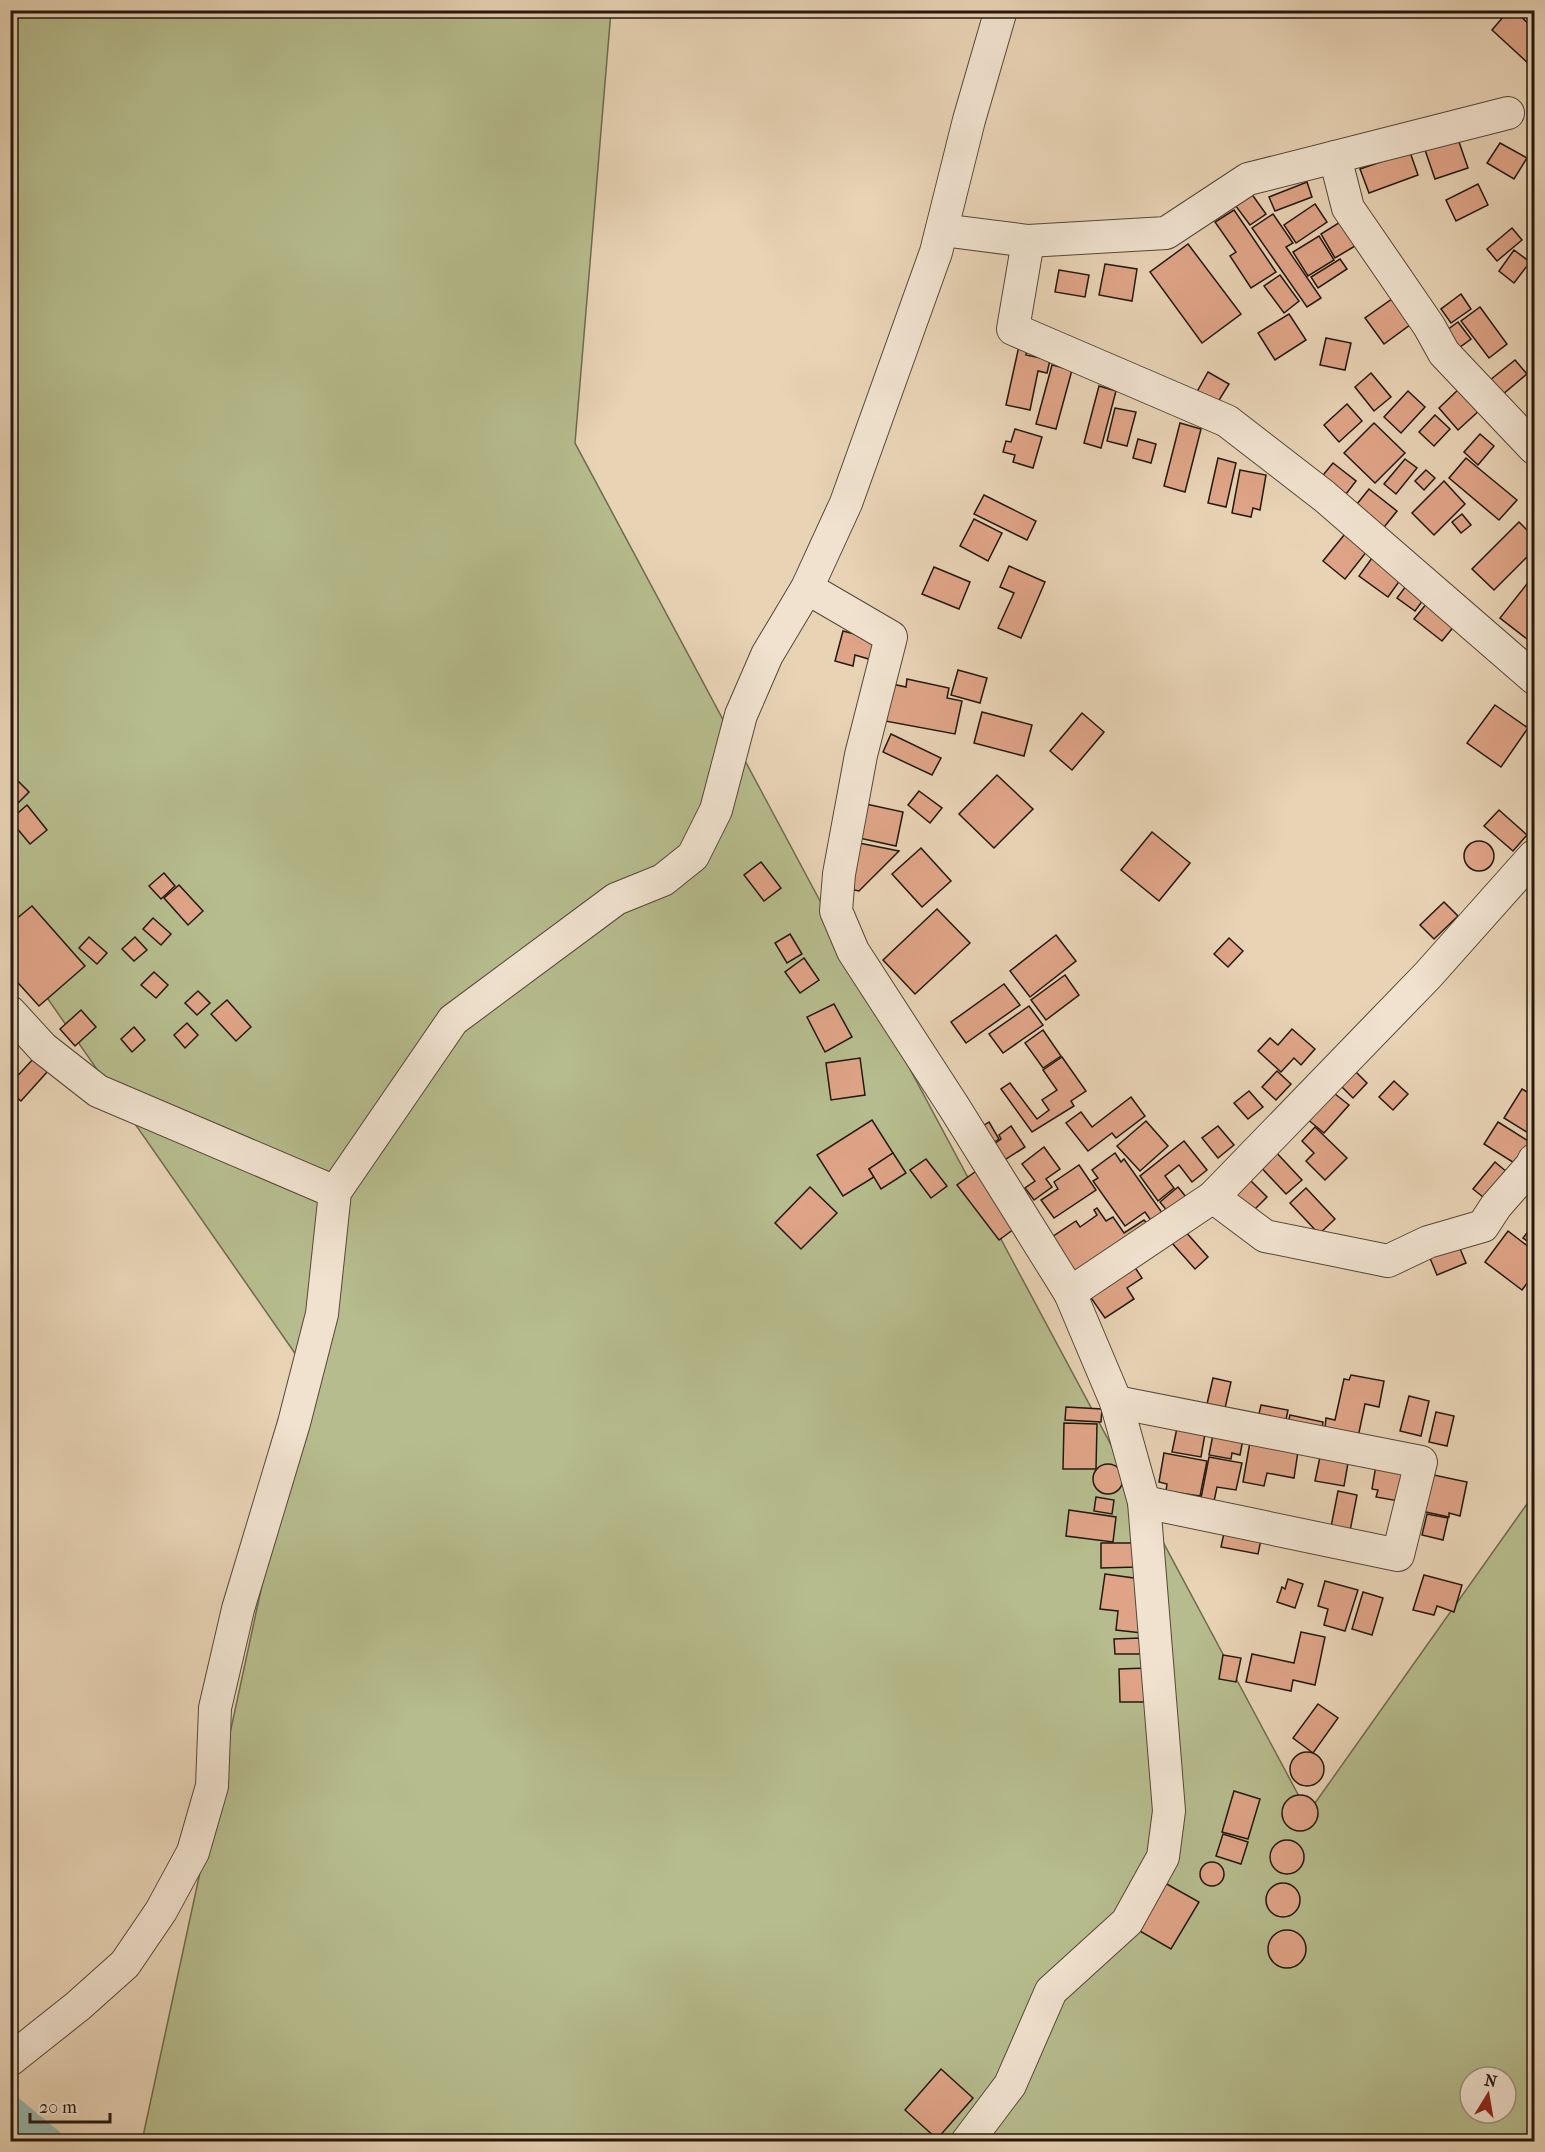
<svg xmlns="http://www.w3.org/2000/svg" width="1545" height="2152" viewBox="0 0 1545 2152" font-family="'IM FELL French Canon',serif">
	<rect width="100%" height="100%" fill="#e8d3b5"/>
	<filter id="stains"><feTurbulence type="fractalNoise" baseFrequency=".00333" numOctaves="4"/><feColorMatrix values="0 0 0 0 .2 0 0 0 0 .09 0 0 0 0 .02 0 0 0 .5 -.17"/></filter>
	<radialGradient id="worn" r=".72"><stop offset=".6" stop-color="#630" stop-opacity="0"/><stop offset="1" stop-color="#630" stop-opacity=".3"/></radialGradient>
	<path fill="#b6bc8d" stroke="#6d6a4e" stroke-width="1.5" fill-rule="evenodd" d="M10,11H611L575,443L1308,1813L1534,1494V2141H142L308,1372L11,946ZM1470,2077H1506V2113H1470Z"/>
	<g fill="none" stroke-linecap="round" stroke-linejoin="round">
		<polyline stroke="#97b8ac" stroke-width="28" points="10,2109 50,2142"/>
	</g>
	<g fill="#dfa487" stroke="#24180e" stroke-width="1.5">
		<polygon points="1509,10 1514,10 1534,29 1534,60 1530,65 1492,30"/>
		<polygon points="1458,139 1468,168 1435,179 1425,150"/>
		<polygon points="1500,143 1527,158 1514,179 1487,163"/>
		<polygon points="1410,152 1418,175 1369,193 1360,169"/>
		<polygon points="1307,182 1312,197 1275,211 1269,197"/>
		<polygon points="1478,184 1488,205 1456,221 1446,200"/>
		<polygon points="1251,193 1266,214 1250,225 1235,205"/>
		<polygon points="1315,204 1327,222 1296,243 1284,225"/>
		<polygon points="1234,210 1276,272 1251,288 1230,256 1236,252 1215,222"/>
		<polygon points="1273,214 1293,243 1286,247 1321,298 1307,307 1252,228"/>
		<polygon points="1345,219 1360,243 1335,258 1321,234"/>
		<polygon points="1512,228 1522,240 1497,261 1487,249"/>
		<polygon points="1319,236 1334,260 1308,276 1293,252"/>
		<polygon points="1188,244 1241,314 1202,343 1150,272"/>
		<polygon points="1514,250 1530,262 1514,283 1499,271"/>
		<polygon points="1340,259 1347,269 1318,288 1311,277"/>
		<polygon points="1105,264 1137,269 1132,301 1099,295"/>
		<polygon points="1059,270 1089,275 1085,297 1055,292"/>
		<polygon points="1280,275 1299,301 1284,313 1264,286"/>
		<polygon points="1399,294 1418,319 1384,344 1365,318"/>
		<polygon points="1461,294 1471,309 1451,323 1441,309"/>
		<polygon points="1480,307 1507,344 1489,358 1461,321"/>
		<polygon points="1289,314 1306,340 1275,360 1258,333"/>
		<polygon points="1458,322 1471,339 1452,353 1439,336"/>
		<polygon points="1326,338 1351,343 1345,370 1320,365"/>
		<polygon points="1019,346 1027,348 1026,355 1050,360 1047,373 1038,371 1030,410 1006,405"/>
		<polygon points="1515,360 1527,374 1502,395 1490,380"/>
		<polygon points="1052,365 1072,370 1056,429 1036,424"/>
		<polygon points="1208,372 1229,384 1213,410 1193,399"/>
		<polygon points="1371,373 1391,397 1374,411 1355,387"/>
		<polygon points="1099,386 1116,391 1101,448 1084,443"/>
		<polygon points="1461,387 1481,409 1458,430 1439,408"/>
		<polygon points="1408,391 1425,407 1401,433 1384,417"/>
		<polygon points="1347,404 1362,421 1339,442 1324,425"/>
		<polygon points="1115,408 1136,412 1127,446 1107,441"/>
		<polygon points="1435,415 1450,429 1434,446 1419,432"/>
		<polygon points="1180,423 1201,429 1185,492 1164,486"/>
		<polygon points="1374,423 1405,453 1375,483 1344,453"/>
		<polygon points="1015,429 1042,437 1033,468 1013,462 1015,455 1003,452 1006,441 1011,442"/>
		<polygon points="1480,434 1494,446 1478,465 1464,452"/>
		<polygon points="1138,439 1156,444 1151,463 1133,458"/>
		<polygon points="1218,458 1236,463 1226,507 1208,503"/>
		<polygon points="1466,458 1517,500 1499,520 1449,478"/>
		<polygon points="1405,459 1417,468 1396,494 1384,484"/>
		<polygon points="1333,463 1356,481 1343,498 1319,480"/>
		<polygon points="1240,470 1266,475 1260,510 1253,508 1251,517 1232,513"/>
		<polygon points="1426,470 1435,478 1424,490 1415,481"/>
		<polygon points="1444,481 1465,504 1434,535 1412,513"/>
		<polygon points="1369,489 1397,511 1381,531 1353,509"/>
		<polygon points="984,495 1036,521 1027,540 974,514"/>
		<polygon points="1462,514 1471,525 1461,533 1452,522"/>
		<polygon points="974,519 1002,533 988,561 960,546"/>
		<polygon points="1519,522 1534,537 1534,550 1494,590 1472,569"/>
		<polygon points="1353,524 1375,541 1345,579 1323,561"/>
		<polygon points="1377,551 1406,572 1388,597 1359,576"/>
		<polygon points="1009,566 1045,582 1021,638 998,628 1014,593 1000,587"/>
		<polygon points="934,567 970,582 959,609 922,594"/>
		<polygon points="1534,575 1534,629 1527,639 1500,618"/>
		<polygon points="1412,578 1430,591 1415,611 1397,598"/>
		<polygon points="1432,597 1460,619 1442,641 1414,619"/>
		<polygon points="843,631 878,640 872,660 855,655 853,666 835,661"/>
		<polygon points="958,670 987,678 980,703 951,695"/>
		<polygon points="907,679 949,688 947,698 962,701 955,734 885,721 892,684 906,687"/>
		<polygon points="1495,705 1528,728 1501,767 1467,743"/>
		<polygon points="982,712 1032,725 1024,756 974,743"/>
		<polygon points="1082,713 1104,732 1072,770 1050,751"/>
		<polygon points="891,734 941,758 932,775 883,752"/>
		<polygon points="10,773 29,792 10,811"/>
		<polygon points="997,775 1033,809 994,848 959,814"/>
		<polygon points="919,791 942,808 930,823 908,805"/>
		<polygon points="866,804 903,812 896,846 859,838"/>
		<polygon points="27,805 47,830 30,844 10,820"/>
		<polygon points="1499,810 1527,835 1513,851 1484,826"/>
		<polygon points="1152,832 1190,863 1159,901 1121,870"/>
		<circle cx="1479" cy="856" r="15"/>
		<polygon points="854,842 899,851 859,891 845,888"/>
		<polygon points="921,848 951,881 922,907 892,874"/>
		<polygon points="761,862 781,888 764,901 744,875"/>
		<polygon points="164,873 175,886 161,899 149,886"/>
		<polygon points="179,885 203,911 188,925 164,898"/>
		<polygon points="1444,902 1458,916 1434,939 1420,925"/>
		<polygon points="32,906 85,966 39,1006 10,974 10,924"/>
		<polygon points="937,909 970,943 915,994 883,960"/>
		<polygon points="153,918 171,934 161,945 143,929"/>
		<polygon points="790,934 802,954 787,963 775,943"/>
		<polygon points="1056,935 1076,961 1030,997 1010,971"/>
		<polygon points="89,937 107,953 97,964 79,948"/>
		<polygon points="135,937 147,950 134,961 122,949"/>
		<polygon points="1229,938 1243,951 1228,967 1214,954"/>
		<polygon points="804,958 819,980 800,993 785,972"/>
		<polygon points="154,972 168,985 156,998 141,985"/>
		<polygon points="1065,975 1079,995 1046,1020 1031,1000"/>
		<polygon points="1004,984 1020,1005 966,1043 951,1022"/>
		<polygon points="198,991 210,1003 197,1015 185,1003"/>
		<polygon points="227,1000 251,1027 236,1041 211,1014"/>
		<polygon points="834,1004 852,1037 825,1052 807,1017"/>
		<polygon points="1029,1006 1043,1025 1003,1053 989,1034"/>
		<polygon points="81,1010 96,1027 75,1046 60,1029"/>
		<polygon points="187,1023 198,1035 185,1048 174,1035"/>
		<polygon points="134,1027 145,1040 132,1052 121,1039"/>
		<polygon points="1292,1029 1315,1049 1301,1065 1294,1058 1281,1072 1258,1051 1270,1038 1278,1045"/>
		<polygon points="1043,1030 1061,1056 1043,1068 1025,1043"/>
		<polygon points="1062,1057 1086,1091 1071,1101 1074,1106 1032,1132 1001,1089 1010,1083 1037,1119 1049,1110 1042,1100 1057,1090 1043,1070"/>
		<polygon points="34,1058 48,1071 21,1101 10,1092 10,1084"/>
		<polygon points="860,1058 865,1095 831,1100 826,1063"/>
		<polygon points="1354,1070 1367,1083 1353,1098 1340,1085"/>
		<polygon points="1277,1071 1291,1084 1276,1100 1262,1087"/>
		<polygon points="1394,1081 1408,1094 1393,1110 1379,1097"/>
		<polygon points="1522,1089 1534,1096 1534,1127 1530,1134 1504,1118"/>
		<polygon points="1330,1090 1349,1105 1324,1133 1306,1118"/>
		<polygon points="1249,1091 1263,1107 1248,1119 1234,1103"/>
		<polygon points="1131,1097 1145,1116 1116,1138 1112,1133 1088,1151 1066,1123 1081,1112 1092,1127"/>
		<polygon points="872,1120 893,1153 869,1169 874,1177 843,1196 817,1155"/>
		<polygon points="1146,1121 1168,1146 1140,1171 1117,1146"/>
		<polygon points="989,1122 999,1139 987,1147 974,1132"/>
		<polygon points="1498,1122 1533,1144 1519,1166 1484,1144"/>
		<polygon points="1011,1126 1025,1147 1000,1163 990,1147 1001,1139 999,1135"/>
		<polygon points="1218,1126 1234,1145 1218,1158 1202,1138"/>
		<polygon points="1315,1127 1347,1158 1325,1180 1306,1161 1314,1153 1302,1141"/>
		<polygon points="1184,1141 1207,1170 1192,1182 1179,1165 1165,1176 1174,1188 1158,1201 1140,1176"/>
		<polygon points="1044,1147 1060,1169 1046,1179 1052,1187 1034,1200 1025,1188 1035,1181 1022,1164"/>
		<polygon points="1273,1149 1302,1180 1286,1194 1257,1163"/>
		<polygon points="893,1153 906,1173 881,1189 869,1169"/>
		<polygon points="1115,1153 1121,1162 1124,1159 1163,1214 1152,1222 1145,1212 1125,1226 1093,1181 1098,1178 1092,1170"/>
		<polygon points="926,1159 947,1186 931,1198 910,1170"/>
		<polygon points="1495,1162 1514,1178 1493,1205 1473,1189"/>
		<polygon points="1079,1165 1096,1190 1054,1218 1041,1200 1058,1189 1054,1182"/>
		<polygon points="979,1169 1021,1224 999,1240 957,1185"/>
		<polygon points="1244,1174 1267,1197 1249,1215 1226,1191"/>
		<polygon points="810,1187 837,1213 801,1249 775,1223"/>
		<polygon points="1178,1187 1186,1197 1168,1212 1160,1202"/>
		<polygon points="1306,1188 1335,1219 1319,1234 1290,1203"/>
		<polygon points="1097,1208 1106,1221 1113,1217 1124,1233 1144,1220 1150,1227 1076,1277 1049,1239 1076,1221 1080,1227 1097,1215 1094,1210"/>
		<polygon points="1530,1229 1534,1232 1534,1246 1523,1238"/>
		<polygon points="1184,1230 1208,1257 1195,1269 1171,1242"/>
		<polygon points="1508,1231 1534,1251 1534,1274 1522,1290 1485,1262"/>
		<polygon points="1456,1239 1466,1263 1437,1275 1427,1251"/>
		<polygon points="1132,1263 1142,1278 1127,1288 1134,1299 1105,1318 1087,1292"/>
		<polygon points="1351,1375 1384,1381 1379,1407 1365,1404 1357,1442 1325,1428 1326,1418 1335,1420 1344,1379 1349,1380"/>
		<polygon points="1213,1378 1231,1382 1225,1408 1207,1404"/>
		<polygon points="1409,1396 1429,1401 1421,1436 1400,1431"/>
		<polygon points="1261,1405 1288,1410 1285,1424 1258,1418"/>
		<polygon points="1066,1407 1102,1409 1101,1422 1065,1420"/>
		<polygon points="1436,1412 1454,1416 1447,1446 1429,1442"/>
		<polygon points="1290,1415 1323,1422 1321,1436 1287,1428"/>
		<polygon points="1064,1423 1097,1424 1096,1469 1063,1469"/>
		<polygon points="1178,1423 1206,1428 1201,1457 1172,1452"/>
		<polygon points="1214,1429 1244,1434 1240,1455 1232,1453 1231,1459 1209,1455"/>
		<polygon points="1250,1442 1298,1451 1294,1478 1267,1473 1264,1486 1243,1482"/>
		<polygon points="1164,1453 1207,1461 1200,1496 1166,1491 1167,1484 1159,1482"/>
		<polygon points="1209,1457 1242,1463 1236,1490 1217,1487 1213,1506 1200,1503"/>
		<polygon points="1320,1457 1348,1463 1344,1486 1315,1481"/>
		<polygon points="1377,1459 1411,1465 1404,1502 1376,1497 1378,1490 1372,1489"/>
		<circle cx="1108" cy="1479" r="15"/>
		<polygon points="1429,1474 1467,1482 1460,1516 1449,1513 1449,1517 1421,1511"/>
		<polygon points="1338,1491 1357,1495 1350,1531 1331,1527"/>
		<polygon points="1096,1497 1114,1500 1112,1514 1094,1511"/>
		<polygon points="1069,1510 1116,1517 1113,1542 1066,1536"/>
		<polygon points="1427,1514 1448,1518 1443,1540 1422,1535"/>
		<polygon points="1225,1528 1262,1535 1258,1554 1221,1547"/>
		<polygon points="1101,1543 1137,1543 1137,1567 1101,1568"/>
		<polygon points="1105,1574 1148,1580 1142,1633 1116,1630 1118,1611 1100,1609"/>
		<polygon points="1424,1575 1462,1585 1454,1612 1437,1606 1434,1615 1413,1610"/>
		<polygon points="1288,1579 1303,1584 1295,1608 1277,1602 1282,1587 1285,1589"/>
		<polygon points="1325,1581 1358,1590 1345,1631 1324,1625 1328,1609 1318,1606"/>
		<polygon points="1363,1592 1383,1598 1372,1635 1352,1629"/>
		<polygon points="1301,1632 1325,1637 1315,1685 1293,1680 1291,1691 1246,1682 1252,1654 1294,1663"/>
		<polygon points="1141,1638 1142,1654 1115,1654 1114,1639"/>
		<polygon points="1223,1655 1241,1658 1236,1682 1219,1679"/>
		<polygon points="1147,1668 1148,1702 1120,1702 1119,1669"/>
		<polygon points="1318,1704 1338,1718 1313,1753 1293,1738"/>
		<circle cx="1307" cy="1769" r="17"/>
		<polygon points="1234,1791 1260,1799 1248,1839 1222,1832"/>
		<circle cx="1300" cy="1813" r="18"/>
		<polygon points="10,1826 17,1832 10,1840"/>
		<polygon points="1223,1834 1248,1842 1241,1864 1216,1856"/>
		<circle cx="1287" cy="1857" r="17"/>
		<circle cx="1212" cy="1874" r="12"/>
		<circle cx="1283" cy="1900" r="17"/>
		<polygon points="1165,1883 1199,1902 1171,1949 1138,1930"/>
		<circle cx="1287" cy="1949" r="19"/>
		<polygon points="941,2069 973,2098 937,2139 905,2110"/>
		<polygon points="901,2134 910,2142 895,2142"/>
	</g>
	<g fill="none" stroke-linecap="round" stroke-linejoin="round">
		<defs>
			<g id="street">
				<polyline points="1335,157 1348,208 1429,326 1444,353 1534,448"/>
				<polyline points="942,230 1028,241 1166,233 1248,179 1508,113"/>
				<polyline points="1028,241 1013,329 1227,421 1324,496 1534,678"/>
				<polyline points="807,588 891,637 861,755 839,874 836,911 853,951 954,1107 1070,1293 1213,1197 1428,975 1534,856"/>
				<polyline points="10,1012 43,1048 98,1091 335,1192"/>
				<polyline points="1213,1197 1265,1236 1388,1261 1428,1242 1483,1226 1496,1206 1531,1166 1534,1160"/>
				<polyline points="1116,1402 1421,1462 1398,1555 1144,1502"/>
				<polyline points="10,2060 78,2006 125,1964 161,1911 193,1852 212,1786 215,1708 238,1609 294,1423 322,1314 335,1192 453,1020 616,899 663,880 693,856 716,810 741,715 767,655 807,588 846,503 936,252 969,120 1001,10"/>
				<polyline points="967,2142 1010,2085 1051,1991 1127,1922 1163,1857 1169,1811 1144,1502 1116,1402 1070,1293"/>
			</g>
		</defs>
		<use href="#street" stroke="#554738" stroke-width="34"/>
		<use href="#street" stroke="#f0e2cf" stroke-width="32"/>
	</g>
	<rect width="1545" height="2152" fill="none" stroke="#e8d3b5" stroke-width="36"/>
	<rect x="12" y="12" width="1521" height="2128" fill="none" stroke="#24180e" stroke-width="3"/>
	<rect x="18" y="18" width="1509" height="2116" fill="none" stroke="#24180e" stroke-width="1.5"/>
	<g transform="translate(1488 2095) rotate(11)"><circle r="28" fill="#f0e2cf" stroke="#9e9182" stroke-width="1.5"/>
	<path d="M0-4.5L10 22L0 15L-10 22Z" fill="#8f2418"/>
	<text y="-9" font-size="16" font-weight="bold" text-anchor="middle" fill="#24180e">N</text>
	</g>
	<path d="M30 2113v9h80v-9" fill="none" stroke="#24180e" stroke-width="3"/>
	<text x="39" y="2113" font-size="18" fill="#24180e" stroke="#f0e2cf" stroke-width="4.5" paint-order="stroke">20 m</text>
	<rect width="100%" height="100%" filter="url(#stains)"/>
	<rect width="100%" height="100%" fill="url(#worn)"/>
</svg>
